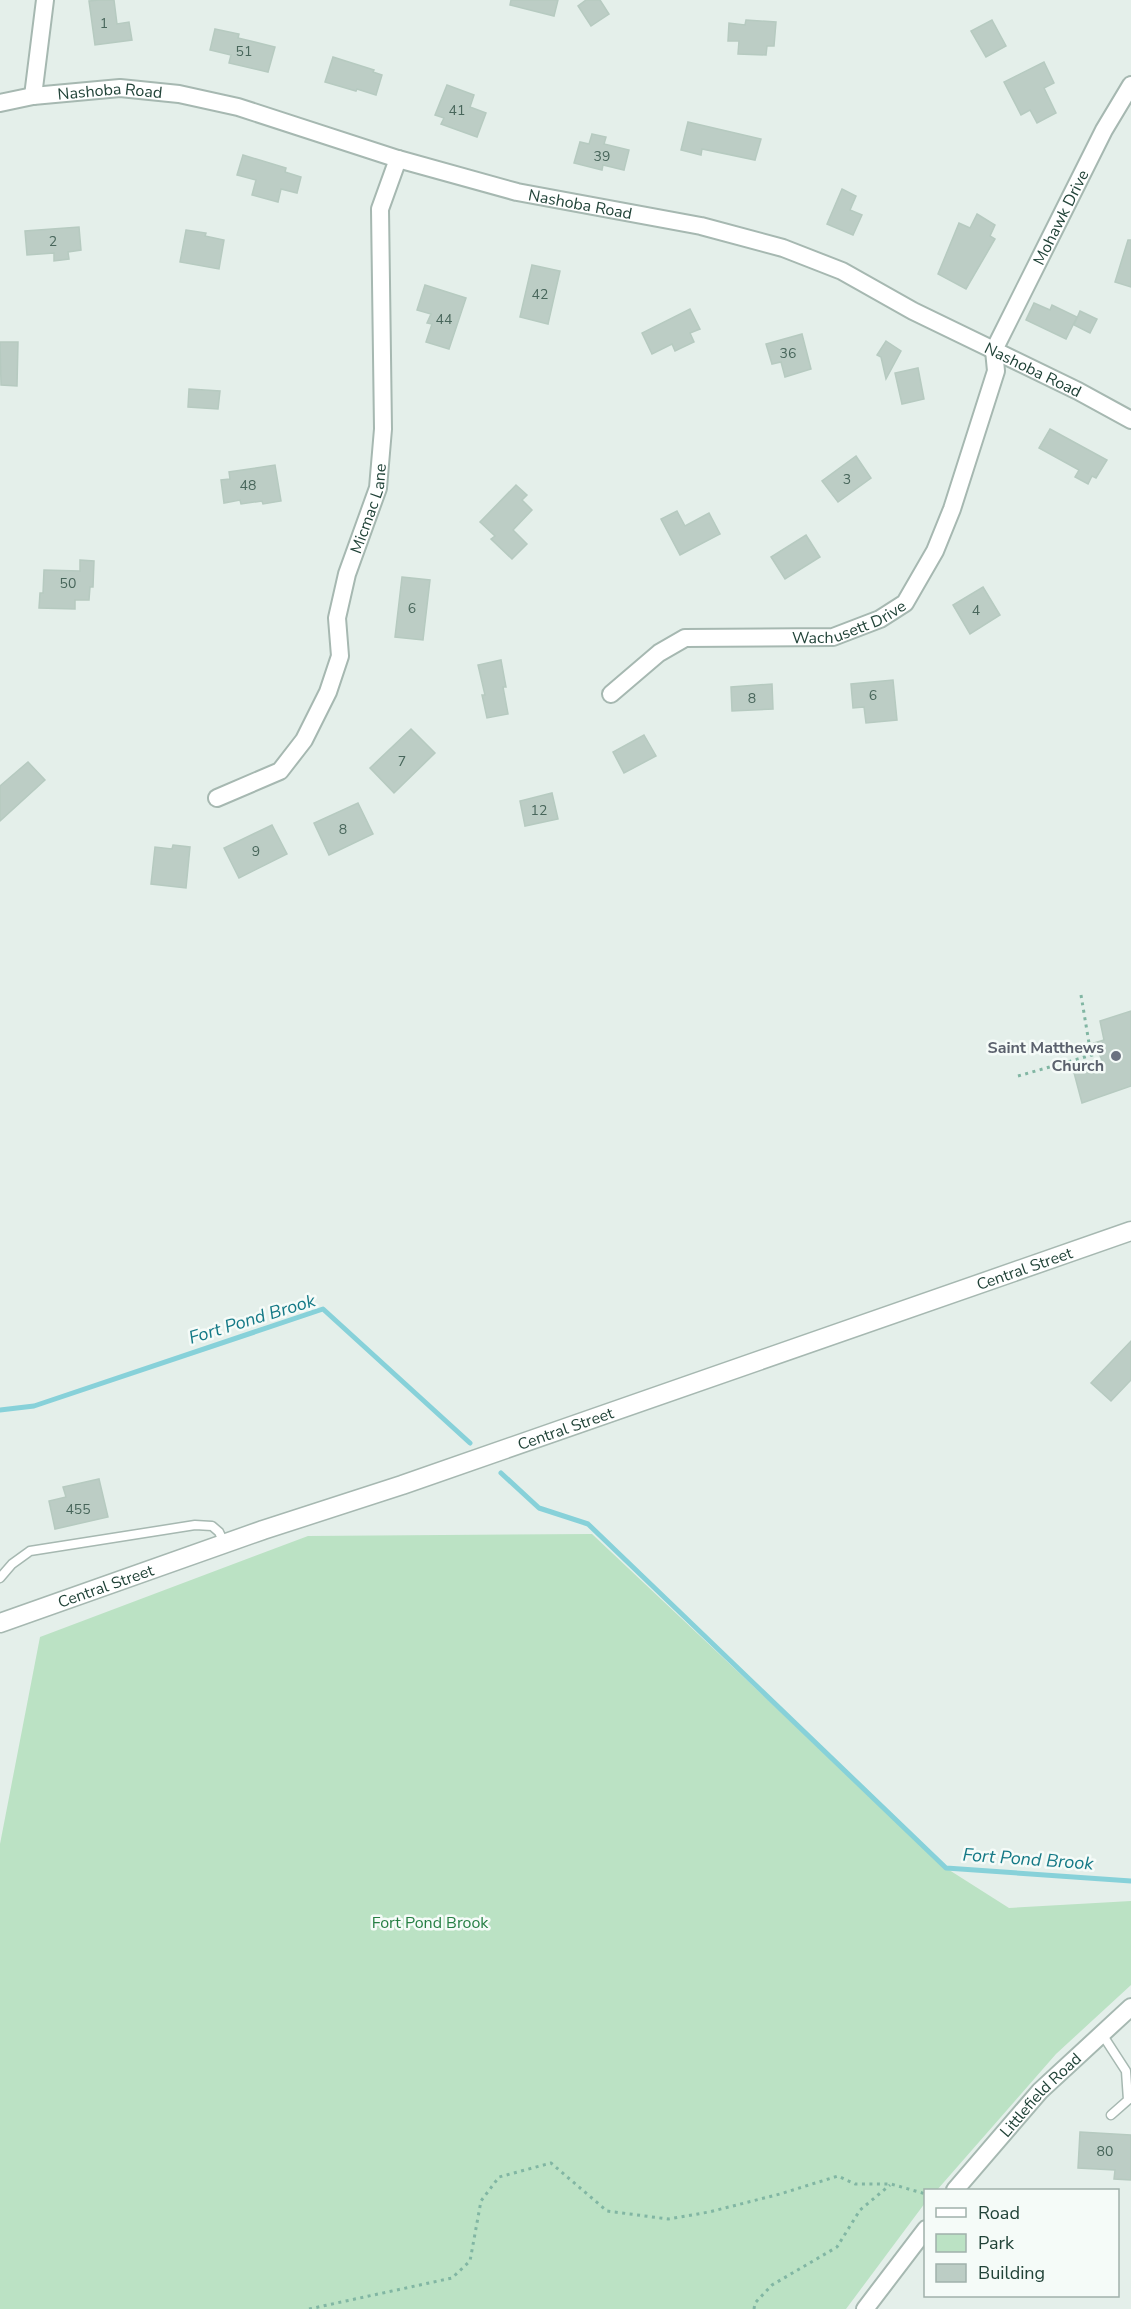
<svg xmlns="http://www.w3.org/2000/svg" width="1131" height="2309" viewBox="0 0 1131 2309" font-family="'Nunito Sans',sans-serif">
	<rect width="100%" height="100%" fill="#e4efea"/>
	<polygon fill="#bbe2c4" points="592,1534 946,1868 1009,1908 1131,1901 1131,1985 1056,2054 937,2190 926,2190 925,2203 846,2309 0,2309 0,1844 40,1637 308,1536"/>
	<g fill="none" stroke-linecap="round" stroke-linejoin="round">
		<g stroke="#87d1d9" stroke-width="5">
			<polyline points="0,1410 34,1406 323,1309 470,1443"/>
			<polyline points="501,1473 539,1508 588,1524 946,1868 1131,1881"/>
		</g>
	</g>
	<g fill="#bccdc5" stroke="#b6cac0" stroke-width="1.5">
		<polygon points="99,0 114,0 117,24 129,22 132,40 95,45 89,1"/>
		<polygon points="511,0 558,0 554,16 510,5"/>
		<polygon points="586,0 600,0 609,14 591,26 578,6"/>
		<polygon points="746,20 776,22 774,46 767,46 766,55 738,54 739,41 728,41 729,23 745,25"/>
		<polygon points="992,20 1006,46 986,57 971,31"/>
		<polygon points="215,29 239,34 238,38 275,47 268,72 229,63 231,55 210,50"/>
		<polygon points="333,57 374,70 373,72 382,75 376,95 357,89 356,91 325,82"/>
		<polygon points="1044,62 1054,83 1044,88 1056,113 1037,123 1030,110 1021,115 1004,82"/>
		<polygon points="447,85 474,95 470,107 486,113 477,137 441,124 444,118 435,115"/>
		<polygon points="688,122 761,139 755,160 702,149 701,155 681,150"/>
		<polygon points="592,134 606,137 604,144 629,150 624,170 603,165 602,170 574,163 580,142 589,144"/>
		<polygon points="243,155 286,168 285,172 301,177 297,193 281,189 278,202 252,195 256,180 237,175"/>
		<polygon points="842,189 856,196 850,210 862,215 853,235 827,224"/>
		<polygon points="977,214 995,225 990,236 995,239 966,289 938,274 959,223 970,228"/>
		<polygon points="79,227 81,250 68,252 69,259 54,261 54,253 27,255 25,231"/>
		<polygon points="186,230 206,233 205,236 224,240 219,269 180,262"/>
		<polygon points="1128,240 1131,240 1131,287 1115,282"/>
		<polygon points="532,265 560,271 548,324 520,317"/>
		<polygon points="425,285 466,298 449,349 426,342 432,324 427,323 431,314 417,310"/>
		<polygon points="1034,303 1050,310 1052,305 1077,317 1066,339 1026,320"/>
		<polygon points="690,309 700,329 690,333 694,342 675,351 672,344 652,354 642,333"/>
		<polygon points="1080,311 1097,319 1090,333 1074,325"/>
		<polygon points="802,334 811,369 785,377 781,362 772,364 766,344"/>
		<polygon points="886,341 901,351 886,379 881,357 877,355"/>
		<polygon points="0,342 18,342 17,386 1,385"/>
		<polygon points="918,368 924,399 902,404 895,373"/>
		<polygon points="189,389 220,391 218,409 188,407"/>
		<polygon points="1050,429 1107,460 1096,478 1092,476 1088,484 1075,477 1079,470 1039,448"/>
		<polygon points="856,456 871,478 838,502 822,481"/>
		<polygon points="275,465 281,501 263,504 262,501 241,504 240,500 224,503 221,480 230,479 229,472"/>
		<polygon points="516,485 527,495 522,500 532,510 513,530 527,544 512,559 491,539 495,536 480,522"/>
		<polygon points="677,511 685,526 709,513 720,534 680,555 661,519"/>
		<polygon points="806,535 820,557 785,579 771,557"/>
		<polygon points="80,560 94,561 93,587 90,587 89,600 75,600 75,609 39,608 40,593 43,593 44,570 80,571"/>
		<polygon points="402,577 430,580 423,640 395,637"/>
		<polygon points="983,587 1000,615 970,634 953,605"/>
		<polygon points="501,660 506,687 503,687 508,714 487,718 482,695 485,695 478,665"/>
		<polygon points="893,680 897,720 866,723 864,707 853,708 851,684"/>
		<polygon points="772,684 773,709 732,711 731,687"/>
		<polygon points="411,729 435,753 394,793 370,768"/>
		<polygon points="644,735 656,756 624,773 613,752"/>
		<polygon points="28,762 45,780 0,821 0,786"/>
		<polygon points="552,793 558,819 525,826 520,801"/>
		<polygon points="358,803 373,834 329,855 314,823"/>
		<polygon points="272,825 287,854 239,878 224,848"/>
		<polygon points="173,845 190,847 186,888 151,884 155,847 172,849"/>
		<polygon points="1131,1011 1131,1086 1082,1103 1073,1069 1102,1060 1094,1043 1104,1040 1100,1021"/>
		<polygon points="1131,1341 1131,1380 1111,1401 1091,1383"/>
		<polygon points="99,1479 108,1517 55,1529 49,1501 66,1497 63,1487"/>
		<polygon points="1080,2132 1131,2135 1131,2180 1114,2179 1115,2170 1078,2168"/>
	</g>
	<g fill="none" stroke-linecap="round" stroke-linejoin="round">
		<defs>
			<g id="service">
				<polyline points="0,1578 12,1564 30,1551 195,1525 212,1526 219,1532 225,1545"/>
				<polyline points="1102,2034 1126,2071 1128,2100 1111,2115"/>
			</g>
			<g id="minor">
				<polyline points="33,96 45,0"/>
				<path id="s1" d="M0,103L33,96L120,88L179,94L238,107L398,159L517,192L701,226L783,248L842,271L913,311L1078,391L1131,420"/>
				<path id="s2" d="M611,694L659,653L685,638L833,637L880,619L905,603L935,551L952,509L996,371L994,350L1104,130L1131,85"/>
				<path id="s3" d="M217,798L280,771L304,740L328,692L340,656L337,618L347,574L378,488L383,429L380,209L398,159"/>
				<path id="s4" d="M955,2190L1040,2091L1131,2007"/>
				<polyline points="865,2309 926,2229"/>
			</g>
			<g id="tertiary">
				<path id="s5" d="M0,1623L263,1530L402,1485L1131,1231"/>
			</g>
		</defs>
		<use href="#service" stroke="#a6b8b1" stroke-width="11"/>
		<use href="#minor" stroke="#a6b8b1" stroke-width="20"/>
		<use href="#tertiary" stroke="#a6b8b1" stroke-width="21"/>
		<g stroke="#81b6a3" stroke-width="3" stroke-dasharray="3 4.5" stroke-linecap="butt">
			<polyline points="1081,995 1091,1055"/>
			<polyline points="1018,1076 1099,1053"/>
			<polyline points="309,2309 452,2278 470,2261 481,2201 499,2177 551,2163 607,2211 668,2219 709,2212 780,2194 838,2176 855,2184 891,2184 926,2194"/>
			<polyline points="754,2309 755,2303 772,2285 837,2247 860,2210 890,2185"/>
		</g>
		<use href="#service" stroke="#fff" stroke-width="8"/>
		<use href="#minor" stroke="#fff" stroke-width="16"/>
		<use href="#tertiary" stroke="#fff" stroke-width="18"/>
	</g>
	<circle fill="#6b7280" stroke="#f5fbf8" stroke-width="2" cx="1116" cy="1056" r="6"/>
	<g text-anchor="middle" stroke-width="5" stroke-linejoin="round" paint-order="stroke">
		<g font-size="14" fill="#48665b">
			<text x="104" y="28">1</text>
			<text x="244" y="56">51</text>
			<text x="457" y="115">41</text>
			<text x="602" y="161">39</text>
			<text x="53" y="246">2</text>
			<text x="540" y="299">42</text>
			<text x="444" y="324">44</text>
			<text x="788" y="358">36</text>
			<text x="847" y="484">3</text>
			<text x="248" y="490">48</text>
			<text x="68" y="588">50</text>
			<text x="412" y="613">6</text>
			<text x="976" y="615">4</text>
			<text x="873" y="700">6</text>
			<text x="752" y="703">8</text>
			<text x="402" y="766">7</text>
			<text x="539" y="815">12</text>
			<text x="343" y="834">8</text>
			<text x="256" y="856">9</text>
			<text x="78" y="1514">455</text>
			<text x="1105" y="2156">80</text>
		</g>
		<g font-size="16" fill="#214338" stroke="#f5fbf8">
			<text dy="6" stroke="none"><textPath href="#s1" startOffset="111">Nashoba Road</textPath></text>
			<text dy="6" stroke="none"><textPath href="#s1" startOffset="597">Nashoba Road</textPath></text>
			<text dy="6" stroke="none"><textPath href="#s2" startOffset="741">Mohawk Drive</textPath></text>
			<text dy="6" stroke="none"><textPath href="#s1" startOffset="1083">Nashoba Road</textPath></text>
			<text dy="6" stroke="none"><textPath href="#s3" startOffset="352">Micmac Lane</textPath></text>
			<text dy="6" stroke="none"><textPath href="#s2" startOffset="260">Wachusett Drive</textPath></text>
			<text dy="6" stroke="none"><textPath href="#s5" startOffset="1084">Central Street</textPath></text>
			<text dy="6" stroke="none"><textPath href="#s5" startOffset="598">Central Street</textPath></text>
			<text dy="6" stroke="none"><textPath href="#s5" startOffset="112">Central Street</textPath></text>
			<text dy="6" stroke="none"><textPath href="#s4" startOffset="128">Littlefield Road</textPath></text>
		</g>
		<g font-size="16" font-weight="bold" fill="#5b616d" stroke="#f5fbf8" text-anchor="end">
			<text x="1104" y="1053">Saint Matthews<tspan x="1104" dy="18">Church</tspan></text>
		</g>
		<g font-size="16" fill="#267f44" stroke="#f5fbf8">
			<text x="430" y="1928">Fort Pond Brook</text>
		</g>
		<g font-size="18" font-style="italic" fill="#147986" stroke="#f5fbf8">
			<text transform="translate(252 1319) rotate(-17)" y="6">Fort Pond Brook</text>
			<text transform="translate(1028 1859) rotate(4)" y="6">Fort Pond Brook</text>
		</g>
	</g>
	<rect x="924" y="2189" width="195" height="108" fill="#f5fbf8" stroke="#a0b1ab" stroke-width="1.5"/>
	<rect x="936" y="2208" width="30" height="9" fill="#ffffff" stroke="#a0b1ab" stroke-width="1.5"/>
	<text x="978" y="2219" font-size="18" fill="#214338">Road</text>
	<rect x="936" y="2234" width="30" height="18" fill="#bbe2c4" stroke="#a0b1ab" stroke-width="1.5"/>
	<text x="978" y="2249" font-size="18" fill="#214338">Park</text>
	<rect x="936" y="2264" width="30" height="18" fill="#bccdc5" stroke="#a0b1ab" stroke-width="1.5"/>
	<text x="978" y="2279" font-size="18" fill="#214338">Building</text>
</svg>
